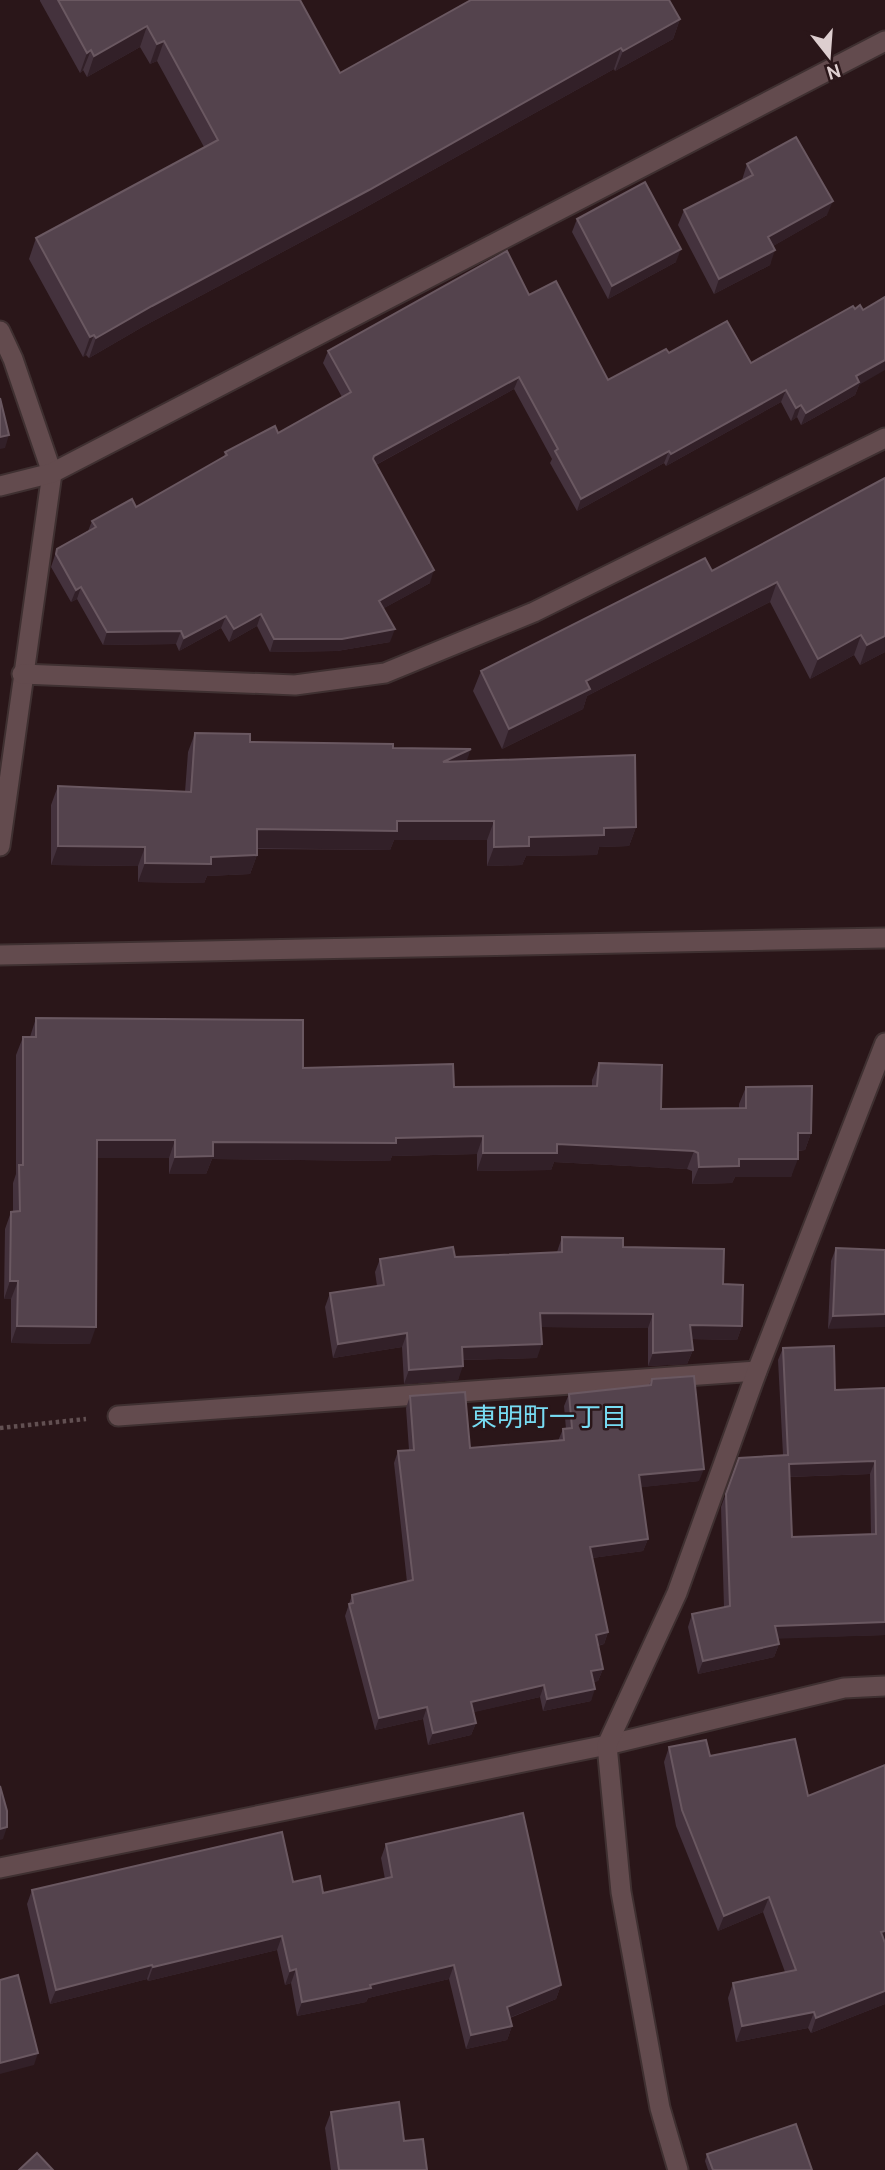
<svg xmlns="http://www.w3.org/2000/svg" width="885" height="2170" viewBox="0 0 885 2170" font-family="Cabin,'Noto Sans JP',sans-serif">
	<rect width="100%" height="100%" fill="#2a1619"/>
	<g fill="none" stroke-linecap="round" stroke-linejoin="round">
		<defs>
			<g id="minor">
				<polyline points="0,331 13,359 52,473 0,846"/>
				<polyline points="0,486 52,473 885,41"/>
				<polyline points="22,674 295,685 385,673 534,612 885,438"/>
				<polyline points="118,1416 757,1371"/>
				<polyline points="0,1868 607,1745 844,1688 885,1686"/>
				<polyline points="678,2170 660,2108 621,1892 607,1745 677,1593 757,1371 885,1043"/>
			</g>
			<polyline id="tertiary" points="0,955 885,938"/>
		</defs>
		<use href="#minor" stroke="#3f3031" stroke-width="23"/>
		<use href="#tertiary" stroke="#3f3031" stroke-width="23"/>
		<polyline stroke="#625052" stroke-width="4.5" stroke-dasharray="3.5 3.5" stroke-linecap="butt" points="0,1428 86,1419"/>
		<use href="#minor" stroke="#634b4e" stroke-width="19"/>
		<use href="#tertiary" stroke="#634b4e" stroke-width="19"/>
	</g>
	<g fill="#44323d" fill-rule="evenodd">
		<polygon points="40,0 300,0 340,73 680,19 673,39 615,71 614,69 361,210 144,326 89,358 86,355 83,357 29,259 36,238 204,147 157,61 150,64 140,47 87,77 83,70 80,73 40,1"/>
		<polygon points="747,164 827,215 773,246 770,265 714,294 678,225 684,210 742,180"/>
		<polygon points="577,219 676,262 608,299 572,232"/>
		<polygon points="529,295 608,380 669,353 751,363 859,385 855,395 801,425 797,417 791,421 781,402 666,466 664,463 577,511 550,463 552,459 514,389 376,465 430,583 384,608 390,642 337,651 270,652 257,626 229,642 221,628 179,651 176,644 103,645 77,599 71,602 51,567 57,549 88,531 92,521 136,507 224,457 225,452 278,433 342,397 323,363 328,351"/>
		<polygon points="885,478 885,652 860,665 854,655 810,679 770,602 587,696 583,709 502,749 473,691 481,671 712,571"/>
		<polygon points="195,733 250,742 393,748 466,762 636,827 629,846 599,847 597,855 526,856 522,865 487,866 487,840 394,840 390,850 257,849 257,855 250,874 207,876 204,883 138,882 138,866 51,865 51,805 58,786 185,792 188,752"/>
		<polygon points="36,1018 303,1068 454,1087 592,1086 592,1080 599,1063 661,1109 739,1108 739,1104 746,1087 811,1133 805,1150 798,1151 791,1177 735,1177 732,1183 692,1184 692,1171 687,1169 554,1162 551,1170 477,1171 477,1154 392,1156 390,1161 212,1159 206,1174 169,1174 169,1158 97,1158 90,1344 11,1343 11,1299 4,1299 5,1229 11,1212 13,1211 13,1183 16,1174 16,1055 23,1037 30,1037"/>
		<polygon points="562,1237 623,1247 723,1284 742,1326 737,1340 691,1339 693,1350 687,1364 648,1366 648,1328 541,1327 537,1358 463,1360 458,1380 404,1384 402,1347 333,1358 325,1307 330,1293 377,1286 375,1272 380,1259 455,1257 557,1252"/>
		<polygon points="836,1248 885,1250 828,1329 831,1261"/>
		<path d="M783,1348L835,1390L885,1388V1635L778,1638L779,1644L774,1657L698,1674L688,1627L692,1614L724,1607L721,1507L739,1458L783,1455L778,1360ZM870,1474L871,1534L792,1537L789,1477Z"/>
		<polygon points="652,1379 699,1481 641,1487 648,1539 643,1551 592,1558 608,1632 604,1644 598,1646 603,1669 598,1681 593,1682 591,1701 543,1711 540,1697 473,1712 476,1723 471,1735 428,1745 423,1719 375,1730 345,1616 352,1595 407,1582 394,1463 398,1451 409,1450 406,1408 410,1396 470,1448 558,1441 563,1429 566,1429 564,1406 569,1394 649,1385"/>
		<polygon points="669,1747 710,1756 808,1796 885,2004 811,2033 808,2028 736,2042 728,1998 733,1983 785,1972 763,1912 718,1931 676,1826 664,1762"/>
		<polygon points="386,1844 561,1985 556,1999 510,2018 512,2026 507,2040 466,2049 449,1979 368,1998 366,2002 297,2016 291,1983 285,1985 277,1950 148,1981 147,1979 50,2004 27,1904 32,1890 293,1882 323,1893 385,1879 381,1858"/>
		<polygon points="331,2112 404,2141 427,2170 331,2170 325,2128"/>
		<polygon points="707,2154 812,2170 708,2170 705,2161"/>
	</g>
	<g fill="#322028">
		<polygon points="680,19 673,39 615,71 623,51"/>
		<polygon points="147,26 140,47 87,77 94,56"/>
		<polygon points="164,41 157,61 150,64 157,44"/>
		<polygon points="621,48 614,69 361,210 144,326 89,358 96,338 152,306"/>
		<polygon points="91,50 83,70 80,73 87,53"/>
		<polygon points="833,201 827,215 763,252 768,237"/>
		<polygon points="681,249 676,262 608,299 612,286"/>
		<polygon points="775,250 770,265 714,294 719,279"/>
		<polygon points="94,335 86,355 83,357 90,337"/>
		<polygon points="885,360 885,370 859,385 855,395 801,425 806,413 856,376"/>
		<polygon points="519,377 514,389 370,468 374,456"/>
		<polygon points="786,390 781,402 666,466 671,454"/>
		<polygon points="801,405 797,417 791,421 796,408"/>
		<polygon points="9,435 5,448 0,449 0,437"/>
		<polygon points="669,451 664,463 577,511 581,499"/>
		<polygon points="434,570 430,583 375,613 379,601"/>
		<polygon points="777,582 770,602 587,696 583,709 502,749 509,729 586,681"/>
		<polygon points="81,587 77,599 71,602 76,590"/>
		<polygon points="261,614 257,626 229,642 234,629"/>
		<polygon points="226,616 221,628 179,651 184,638"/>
		<polygon points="395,629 390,642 337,651 270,652 274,639"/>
		<polygon points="181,631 176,644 103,645 107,632"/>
		<polygon points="861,635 854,655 810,679 818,659"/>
		<polygon points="885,636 885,652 860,665 867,645"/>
		<polygon points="471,749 464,768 443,762"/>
		<polygon points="397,821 494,821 487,840 394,840 390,850 250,848 257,829"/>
		<polygon points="636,827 629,846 599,847 597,855 526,856 522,865 487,866 494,847 529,837 604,828"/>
		<polygon points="58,846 145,847 138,866 51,865"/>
		<polygon points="257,855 250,874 207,876 204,883 138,882 145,863 211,857"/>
		<polygon points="798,1133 811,1133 805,1150 791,1151"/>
		<polygon points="483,1136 477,1154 392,1156 390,1161 212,1159 206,1174 169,1174 175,1157 213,1142"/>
		<polygon points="97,1140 175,1140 169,1158 91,1158"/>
		<polygon points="557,1144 694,1151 687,1169 554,1162 551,1170 477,1171 483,1153"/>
		<polygon points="739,1159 798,1159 791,1177 735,1177 732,1183 692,1184 699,1167"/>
		<polygon points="10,1281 18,1281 11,1299 4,1299"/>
		<polygon points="540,1313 653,1314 648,1328 535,1327"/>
		<polygon points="885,1314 885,1327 828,1329 833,1316"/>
		<polygon points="690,1325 742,1326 737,1340 685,1339"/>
		<polygon points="17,1326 96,1327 90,1344 11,1343"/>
		<polygon points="407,1333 402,1347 333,1358 338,1344"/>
		<polygon points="542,1344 537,1358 456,1360 462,1347"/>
		<polygon points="693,1350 687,1364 648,1366 653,1353"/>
		<polygon points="463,1366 458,1380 404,1384 409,1370"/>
		<polygon points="875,1461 870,1474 784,1477 789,1464"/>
		<polygon points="704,1469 699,1481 635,1488 639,1475"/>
		<polygon points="648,1539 643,1551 585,1559 590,1547"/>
		<polygon points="885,1622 885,1635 770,1639 775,1626"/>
		<polygon points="608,1632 604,1644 591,1647 596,1635"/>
		<polygon points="779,1644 774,1657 698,1674 703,1661"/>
		<polygon points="603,1669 598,1681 587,1683 591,1671"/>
		<polygon points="544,1685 540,1697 466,1714 471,1702"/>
		<polygon points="595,1689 591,1701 543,1711 547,1699"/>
		<polygon points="427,1707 423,1719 375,1730 379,1718"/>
		<polygon points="476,1723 471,1735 428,1745 433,1733"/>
		<polygon points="7,1827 3,1839 0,1840 0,1829"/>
		<polygon points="769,1897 763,1912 718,1931 724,1916"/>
		<polygon points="885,1931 885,1944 881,1932"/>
		<polygon points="282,1936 277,1950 148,1981 153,1967"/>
		<polygon points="152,1965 147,1979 50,2004 56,1990"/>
		<polygon points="454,1965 449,1979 368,1998 366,2002 297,2016 302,2002"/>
		<polygon points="296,1969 291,1983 285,1985 290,1971"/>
		<polygon points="561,1985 556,1999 501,2021 507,2007"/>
		<polygon points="885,1991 885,2004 811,2033 816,2018"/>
		<polygon points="814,2012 808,2028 736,2042 742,2026"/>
		<polygon points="512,2026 507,2040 466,2049 471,2035"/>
		<polygon points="38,2053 34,2065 0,2074 0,2063"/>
	</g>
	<g fill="#54434d" stroke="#6a5861" stroke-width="2" fill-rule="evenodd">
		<polygon points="58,0 300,0 340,73 471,0 669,0 680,19 623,51 621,48 369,190 152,306 96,338 94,335 90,337 36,238 218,140 164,41 157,44 147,26 94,56 91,50 87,53"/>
		<polygon points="796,137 833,201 768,237 775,250 719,279 684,210 753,175 747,164"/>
		<polygon points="645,182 681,249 612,286 577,219"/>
		<polygon points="507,251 529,295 556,281 608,380 666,349 669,353 727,321 751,363 853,306 855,309 860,305 863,310 885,297 885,360 856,376 859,382 806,413 801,405 796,408 786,390 671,454 669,451 581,499 555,451 558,449 519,377 374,456 373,459 434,570 379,601 395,629 342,639 274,639 261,614 234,629 226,616 184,638 181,631 107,632 81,587 76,590 56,554 57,549 96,527 92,521 132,499 136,507 227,455 225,452 275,426 278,433 351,392 328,351"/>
		<polygon points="0,398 9,435 0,437"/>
		<polygon points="885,478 885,636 867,645 861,635 818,659 777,582 586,681 590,689 509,729 481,671 705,558 712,571"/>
		<polygon points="195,733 250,734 250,742 393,744 393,748 471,749 443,762 635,755 636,827 604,828 604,835 529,837 529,846 494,847 494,821 397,821 397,831 257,829 257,855 211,857 211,864 145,863 145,847 58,846 58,786 191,792"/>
		<polygon points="36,1018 303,1020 303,1068 453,1064 454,1087 597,1086 599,1063 662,1065 661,1109 746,1108 746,1087 812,1086 811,1133 798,1133 798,1159 739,1159 739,1166 699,1167 698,1153 694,1151 557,1144 557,1153 483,1153 483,1136 396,1138 396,1143 213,1142 213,1156 175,1157 175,1140 97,1140 96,1327 17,1326 18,1281 10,1281 11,1212 20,1211 19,1165 23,1165 23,1037 36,1037"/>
		<polygon points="562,1237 623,1238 623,1247 724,1249 723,1284 743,1285 742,1326 690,1325 693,1350 653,1353 653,1314 540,1313 542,1344 462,1347 463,1366 409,1370 407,1333 338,1344 330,1293 384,1285 380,1259 453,1247 455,1257 562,1252"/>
		<polygon points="836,1248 885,1250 885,1314 833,1316"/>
		<path d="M834,1346L835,1390L885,1388V1622L775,1626L779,1644L703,1661L692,1614L730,1606L726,1494L739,1458L788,1455L783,1348ZM875,1461L876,1534L792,1537L789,1464Z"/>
		<polygon points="694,1376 704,1469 639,1475 648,1539 590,1547 608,1632 596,1635 603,1669 591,1671 595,1689 547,1699 544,1685 471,1702 476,1723 433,1733 427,1707 379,1718 349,1604 353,1603 352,1595 413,1580 398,1451 414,1450 410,1396 465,1392 470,1448 564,1440 563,1429 572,1428 569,1394 651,1385 652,1379"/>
		<polygon points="795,1739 808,1796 885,1765 885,1931 881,1932 885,1943 885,1991 816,2018 814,2012 742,2026 733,1983 796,1970 769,1897 724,1916 682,1810 669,1747 706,1740 710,1756"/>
		<polygon points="0,1786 7,1811 7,1827 0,1829"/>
		<polygon points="523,1813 561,1985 507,2007 512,2026 471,2035 454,1965 370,1985 371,1988 302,2002 296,1969 290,1971 282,1936 153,1967 152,1965 56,1990 32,1890 282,1832 293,1882 320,1876 323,1893 392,1877 386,1844"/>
		<polygon points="18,1975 38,2053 0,2063 0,1980"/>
		<polygon points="399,2102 404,2141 423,2139 427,2170 339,2170 331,2112"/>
		<polygon points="796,2124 812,2170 713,2170 707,2154"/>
		<polygon points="37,2153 53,2170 19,2170"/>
	</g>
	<g text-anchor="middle" stroke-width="5" stroke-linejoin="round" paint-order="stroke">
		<g font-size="26" fill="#77dcf3" stroke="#2a1619">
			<text x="549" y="1426">東明町一丁目</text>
		</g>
	</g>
	<g transform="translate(829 56) rotate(163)" stroke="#2a1619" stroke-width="5" paint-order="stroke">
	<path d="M0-5L12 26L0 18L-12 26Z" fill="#ddcecf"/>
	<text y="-10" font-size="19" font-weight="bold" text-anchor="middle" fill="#ddcecf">N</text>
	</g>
</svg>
